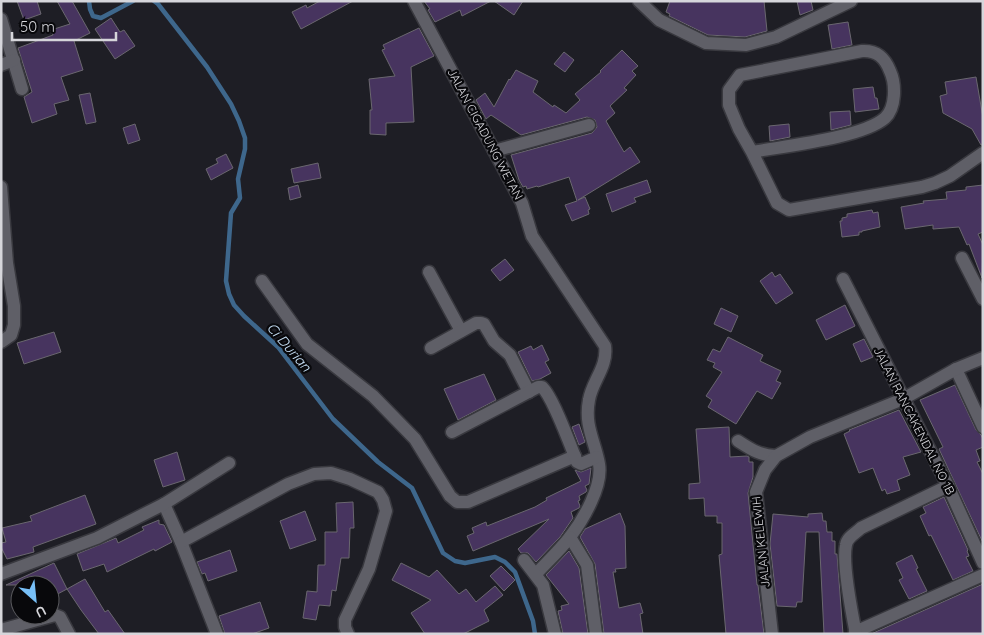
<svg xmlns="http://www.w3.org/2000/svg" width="984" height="635" viewBox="0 0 984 635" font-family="Quicksand,sans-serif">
	<rect width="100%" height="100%" fill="#1e1e25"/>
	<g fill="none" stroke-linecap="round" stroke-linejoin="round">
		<g stroke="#3e678c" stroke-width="4.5">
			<polyline points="89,1 90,9 93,16 101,18 133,1"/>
			<polyline points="154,1 158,4 207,67 231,104 239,121 245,138 245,149 238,179 240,198 231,213 226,281 229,294 234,305 244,316 278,347 333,419 378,462 412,488 443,553 455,561 465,563 495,557 505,562 515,572 533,621 535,634"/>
		</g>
	</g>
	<g fill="#47345f" stroke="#6a676f">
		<polygon points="17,1 37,1 41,14 24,20"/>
		<polygon points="57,1 72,1 90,33 74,41 83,70 61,77 69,100 54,104 57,114 32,123 24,97 32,92 18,48 53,35 51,30 70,24"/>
		<polygon points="320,1 353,1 301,29 292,12 306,5 307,8"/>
		<polygon points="424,1 491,1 462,16 460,10 435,22 428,10 430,9"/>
		<polygon points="494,1 523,1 514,15"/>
		<polygon points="670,1 764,1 767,31 745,37 708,35 669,16 670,14 666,12"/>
		<polygon points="797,1 811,1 813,10 800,15"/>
		<polygon points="111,18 120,32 124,30 135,46 115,59 95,29"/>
		<polygon points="848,22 852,45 832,49 828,25"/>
		<polygon points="419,28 434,56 411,67 414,122 386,123 386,135 370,134 370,110 372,110 369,79 395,76 382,50 385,49 383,45"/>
		<polygon points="622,50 638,66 632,71 636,75 624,88 627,90 610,106 615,113 606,121 624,152 630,147 640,162 578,200 585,197 590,209 588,210 589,214 572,221 565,205 577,201 569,177 538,187 537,186 527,189 526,186 523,187 519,180 511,155 592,133 597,127 595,120 587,117 521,135 491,115 486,119 476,100 485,93 494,107 509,79 510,80 516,70 538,81 533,92 553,107 554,105 566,113 580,100 575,94 601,72 600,71"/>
		<polygon points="564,52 574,60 565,72 554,64"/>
		<polygon points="976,77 983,118 983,145 981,145 972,129 943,113 940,96 947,94 945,82"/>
		<polygon points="873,87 875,98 877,98 879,109 855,112 853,89"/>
		<polygon points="90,93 96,122 86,124 79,95"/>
		<polygon points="850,111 851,125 831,130 830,112"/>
		<polygon points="135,124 140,140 128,144 123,128"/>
		<polygon points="789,124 790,137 770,141 769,126"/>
		<polygon points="226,154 233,168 211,180 206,169 218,163 216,159"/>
		<polygon points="318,163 321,178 294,183 291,169"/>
		<polygon points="647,180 651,192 634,198 636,202 612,212 606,194"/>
		<polygon points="298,185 301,197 290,200 288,188"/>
		<polygon points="983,185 983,232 978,234 983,245 982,278 969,244 967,245 959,227 933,229 933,225 905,229 901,207 924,203 923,201 947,199 946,192 966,190 966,187"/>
		<polygon points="872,210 873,213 878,212 880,227 862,231 862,232 859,232 859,235 842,237 840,221 842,221 842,218 847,217 847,214"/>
		<polygon points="505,259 514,270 500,281 491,270"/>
		<polygon points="772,272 775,277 780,274 793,293 776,304 760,281"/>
		<polygon points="845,305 855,326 826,340 816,320"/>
		<polygon points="721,308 738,316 731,332 714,324"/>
		<polygon points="54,332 61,352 24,364 17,343"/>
		<polygon points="728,337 763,355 760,361 781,371 776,381 781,383 772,399 757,391 736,424 708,407 712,400 706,396 722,372 713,367 715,363 707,360 713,349 720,352"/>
		<polygon points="864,339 873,357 861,362 853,344"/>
		<polygon points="542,345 549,360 545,362 551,373 540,379 532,381 518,352 531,346 533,350"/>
		<polygon points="484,374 496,400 458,420 444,389"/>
		<polygon points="955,385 976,430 981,435 983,439 983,447 976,450 980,461 977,462 983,474 983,543 939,449 943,447 920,400"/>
		<polygon points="899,410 921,452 903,457 910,475 897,480 900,490 887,494 885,489 882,491 873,468 859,473 844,434 850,431 849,430"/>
		<polygon points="579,424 585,442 579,445 572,427"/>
		<polygon points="729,427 730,457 747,456 749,457 749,462 753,462 753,477 748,493 757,585 758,585 764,634 726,634 719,555 722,554 722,523 717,523 717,516 705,516 704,498 689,499 689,484 700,483 696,429"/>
		<polygon points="177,452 185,480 163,487 154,460"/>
		<polygon points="591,468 589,484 585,486 587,490 586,492 579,496 580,500 578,501 580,506 579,508 571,512 573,518 560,537 536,562 528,553 521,553 518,549 549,519 473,551 467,536 474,533 472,528 486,522 487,526 535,507 547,500 546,498 581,481 575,470 581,472"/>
		<polygon points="85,495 96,524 33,547 34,552 7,559 1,547 1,543 6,542 2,528 32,521 30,516"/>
		<polygon points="944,497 968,550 967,551 969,556 966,557 973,571 953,580 931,535 929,536 920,516 926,513 923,507"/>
		<polygon points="353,502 354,528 350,528 349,558 341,558 336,591 332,590 330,606 319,605 316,620 303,618 307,591 317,592 318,565 325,565 325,532 337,532 336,503"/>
		<polygon points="305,511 316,540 290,549 280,521"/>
		<polygon points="620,513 625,526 626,568 615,569 616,572 613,572 619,608 640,603 643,613 640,614 643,634 604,634 595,564 580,537 585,529"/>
		<polygon points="822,513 823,521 826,521 827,532 832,532 832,541 835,541 835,554 837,554 843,634 824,634 819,532 806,532 802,602 797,602 796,607 777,606 770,544 773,514 808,517 808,514"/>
		<polygon points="159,520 159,524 164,525 172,542 155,551 154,549 107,572 104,564 83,571 77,554 116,538 118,543 144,530 142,527"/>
		<polygon points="230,550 237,571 208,581 205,573 202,574 197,562"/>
		<polygon points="569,551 579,568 588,634 563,634 558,611 562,610 561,606 569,604 546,575"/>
		<polygon points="912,555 918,568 916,569 927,591 909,599 899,580 903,578 896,563"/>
		<polygon points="54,563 67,589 50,598 50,585 6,585"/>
		<polygon points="401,563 429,577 437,570 459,594 466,589 476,602 495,586 503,595 484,610 489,621 463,634 425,634 411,613 431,600 392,580"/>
		<polygon points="501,566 515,580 504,591 490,576"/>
		<polygon points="85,579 105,612 108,610 125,634 99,634 81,610 67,589"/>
		<polygon points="983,584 983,634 871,634"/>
		<polygon points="260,602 269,628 252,634 225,634 219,616"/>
	</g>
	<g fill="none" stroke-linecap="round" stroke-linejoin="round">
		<defs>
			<g id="minor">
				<path d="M414,1L522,203L532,236L605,346C608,367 592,381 589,400C584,426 595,441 599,464C603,486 583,520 570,537C560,550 547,562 536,574"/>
				<polyline points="639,1 659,20 706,43 746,45 776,37 851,1"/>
				<polyline points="1,19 22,89"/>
				<polyline points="1,65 14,60"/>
				<polyline points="494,151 589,125"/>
				<path d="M752,152C784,146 862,138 885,118C896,108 896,84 890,71C885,58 877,50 862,51L740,75L729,90V105L739,129L752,152L777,203L789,210L922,187L935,183L950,176L983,153"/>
				<polyline points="1,187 7,263 14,306 14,325 11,335 1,342"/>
				<polyline points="962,258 983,299"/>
				<polyline points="429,272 461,331"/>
				<polyline points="843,279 948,486 983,563"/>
				<polyline points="262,281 307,344 373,396 415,439 450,496 457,502 468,502 575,456"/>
				<polyline points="431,348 476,323 481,323 484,324 494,341 510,355 529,392"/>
				<polyline points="956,369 983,427"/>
				<path d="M452,432L538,387H542C553,397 571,447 577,462L581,464L597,457"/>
				<path d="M738,441C752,450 759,455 776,456"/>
				<polyline points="164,504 181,542 217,634"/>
				<polyline points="570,537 587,565 596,634"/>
				<polyline points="181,542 288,484 314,474 331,473 350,479 378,492 383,500 386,511 369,569 345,620 345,627 348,634"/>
				<polyline points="524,560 543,585 555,634"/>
				<polyline points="1,574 97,538 164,504 229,463"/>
				<polyline points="1,630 55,615 60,617 69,634"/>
				<polyline points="855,632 983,575"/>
				<polyline points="772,634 756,492 765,470 776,456 810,437 903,399 956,369 983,358"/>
				<path d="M856,634C852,614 842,563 846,545C847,537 856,533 861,528L948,486"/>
			</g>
		</defs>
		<use href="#minor" stroke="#39393f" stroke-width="15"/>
		<use href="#minor" stroke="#5f5f67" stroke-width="12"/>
	</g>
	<g text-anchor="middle" stroke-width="4.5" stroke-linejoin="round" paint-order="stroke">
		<g font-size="12" fill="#d6d6db" stroke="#08080b">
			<text transform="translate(485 134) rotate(62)" y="4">JALAN CIGADUNG WETAN</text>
			<text transform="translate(914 421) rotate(63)" y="4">JALAN RANCAKENDAL NO 1B</text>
			<text transform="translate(761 542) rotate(-96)" y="4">JALAN KELEWIH</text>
		</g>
		<g font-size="14" font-style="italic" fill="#c8e1f8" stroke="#08080b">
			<text transform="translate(289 347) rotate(49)" y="5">Ci Durian</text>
		</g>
	</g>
	<rect width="984" height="635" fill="none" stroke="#d6d6db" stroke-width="5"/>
	<g transform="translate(35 600) rotate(153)"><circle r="24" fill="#08080b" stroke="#5a5a5e"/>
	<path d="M0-4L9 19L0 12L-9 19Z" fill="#77bff7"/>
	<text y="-8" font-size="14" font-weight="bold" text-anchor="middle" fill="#d6d6db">U</text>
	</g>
	<path d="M12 32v8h104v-8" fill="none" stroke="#d6d6db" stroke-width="2.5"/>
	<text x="20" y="32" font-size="15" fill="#d6d6db" stroke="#08080b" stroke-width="4" paint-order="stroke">50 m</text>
</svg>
